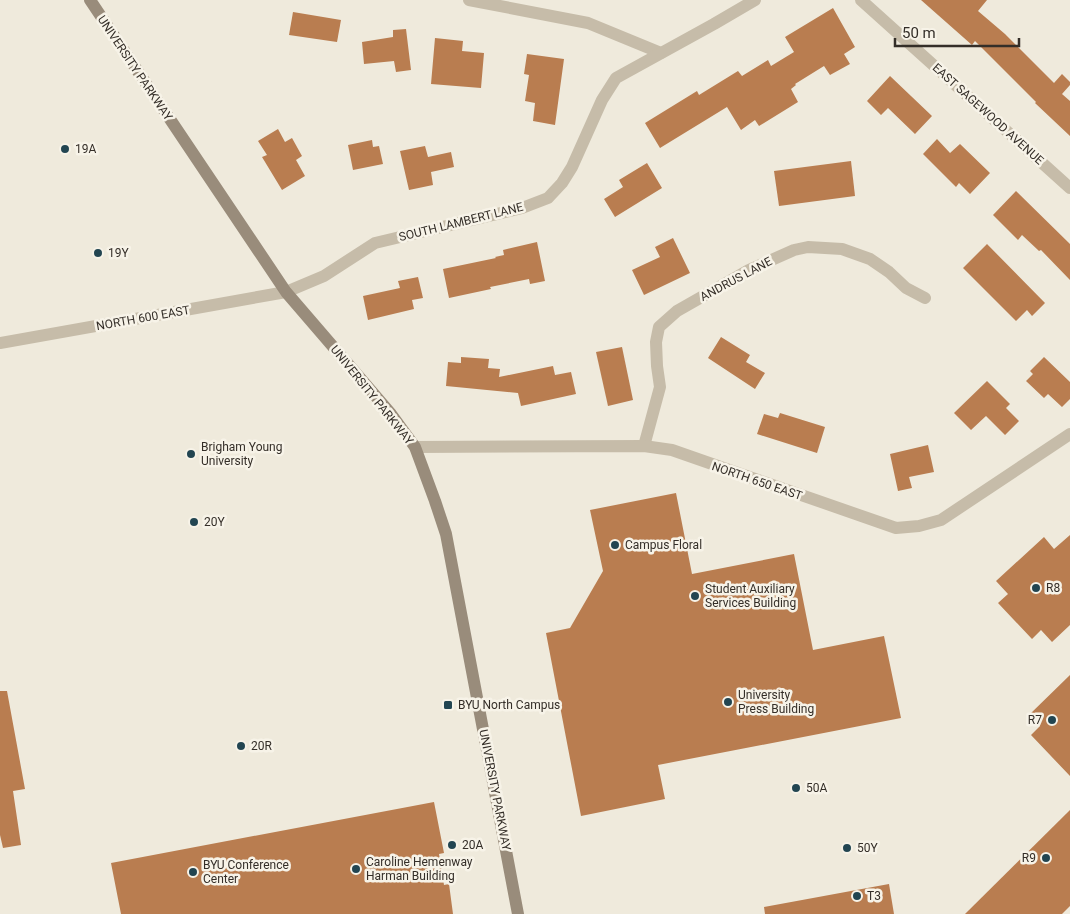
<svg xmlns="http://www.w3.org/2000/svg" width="1070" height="914" viewBox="0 0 1070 914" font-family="Roboto,sans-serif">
	<rect width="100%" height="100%" fill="#efeadc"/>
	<g fill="#b97d50">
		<polygon points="921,0 987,0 978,11 1005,34 1054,83 1062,74 1070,82 1070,85 1062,94 1070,101 1070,136 1035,103 1036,102 975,41 972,45"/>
		<polygon points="833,8 855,47 844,54 850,64 830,75 824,66 795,84 796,85 791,89 798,102 759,126 755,120 741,130 727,107 660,148 645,123 697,91 699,95 738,71 742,76 768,60 771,66 794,52 785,37"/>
		<polygon points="293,12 341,20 337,42 289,35"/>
		<polygon points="406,29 411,70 396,72 394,61 364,64 362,42 393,37 393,30"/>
		<polygon points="435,38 463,41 462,51 484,53 481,88 431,84"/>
		<polygon points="527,54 564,59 555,125 533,121 535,103 525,101 529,75 524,74"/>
		<polygon points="890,76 932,116 915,134 888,108 881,115 867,101"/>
		<polygon points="278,129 285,142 292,138 302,156 296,160 305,176 282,190 262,157 267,155 258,141"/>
		<polygon points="937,139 950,153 960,144 990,173 970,194 959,183 956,187 923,154"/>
		<polygon points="372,140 373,147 379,146 383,164 353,170 348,145"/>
		<polygon points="425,146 428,157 451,152 454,167 431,172 433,185 409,190 400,151"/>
		<polygon points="851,161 855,196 779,206 774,171"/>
		<polygon points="647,163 662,188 615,217 604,199 623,187 619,180"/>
		<polygon points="1016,191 1070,244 1070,280 1041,250 1039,251 1022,235 1018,240 993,215"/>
		<polygon points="673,238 690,273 644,295 632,270 660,257 655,247"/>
		<polygon points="537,242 545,281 530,284 529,279 490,287 491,289 449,298 443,269 496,258 495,257 504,255 503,250"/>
		<polygon points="987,244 1045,303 1032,316 1027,310 1016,321 963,268"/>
		<polygon points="418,277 423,298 412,300 414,309 368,320 363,296 400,288 398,281"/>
		<polygon points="721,337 750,355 746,362 765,373 755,389 708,358"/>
		<polygon points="622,347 633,400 608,406 596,352"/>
		<polygon points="461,357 489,359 488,368 500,369 499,377 553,366 555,375 571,372 576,394 521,406 518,393 446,386 448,362 461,363"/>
		<polygon points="1044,357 1070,382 1070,399 1062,407 1048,394 1044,398 1026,381 1033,374 1030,371"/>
		<polygon points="987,381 1010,404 1006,408 1019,421 1005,435 986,416 971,430 954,413"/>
		<polygon points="780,413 825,427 817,453 757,434 764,414 778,418"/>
		<polygon points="928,445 934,472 909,477 912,488 898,491 890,454"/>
		<polygon points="676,493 692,574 794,554 813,650 884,636 901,718 658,765 665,799 581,816 546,633 570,628 603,571 590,510"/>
		<polygon points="1070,535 1070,625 1052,642 1041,630 1032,639 998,603 1008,594 996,581 1044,537 1054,549"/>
		<polygon points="1070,675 1070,776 1031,735 1040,726 1029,715"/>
		<polygon points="0,691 7,691 25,789 13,791 21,845 3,848 0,835"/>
		<polygon points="434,802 444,853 439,854 444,885 449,884 453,914 121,914 111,863"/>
		<polygon points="1070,810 1070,906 1062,914 965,914"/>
		<polygon points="889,884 894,914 765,914 764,907"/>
	</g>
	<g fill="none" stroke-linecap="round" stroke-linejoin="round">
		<g stroke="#c6bca9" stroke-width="12">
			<polyline points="469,0 588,23 661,53"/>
			<polyline points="861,0 1070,188"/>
			<polyline points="0,343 286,292 324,276 375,243 522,208 548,198 562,183 572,167 602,100 616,78 714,24 755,0"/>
			<polyline points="644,446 660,387 657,366 656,342 659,327 677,311 749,270 794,250 808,247 842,249 870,259 889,272 906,288 925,298"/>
			<polyline points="415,447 644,446 672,450 896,528 919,526 941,520 1070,434"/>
		</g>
		<polyline stroke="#998c7b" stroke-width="12" points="90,0 286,292 391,414 415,447 435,501 446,534 518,914"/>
	</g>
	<g fill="#224551" stroke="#f7f3e8" stroke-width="2">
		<circle cx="65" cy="149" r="5"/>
		<circle cx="98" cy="253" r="5"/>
		<circle cx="191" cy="454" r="5"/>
		<circle cx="194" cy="522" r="5"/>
		<circle cx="615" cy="545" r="5"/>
		<circle cx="1036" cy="588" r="5"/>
		<circle cx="695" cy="596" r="5"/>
		<circle cx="728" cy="702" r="5"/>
		<rect x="443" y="700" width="10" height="10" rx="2.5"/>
		<circle cx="1052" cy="720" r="5"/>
		<circle cx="241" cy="746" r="5"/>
		<circle cx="796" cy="788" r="5"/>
		<circle cx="452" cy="845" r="5"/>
		<circle cx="847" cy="848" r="5"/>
		<circle cx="1046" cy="858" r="5"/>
		<circle cx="356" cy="869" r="5"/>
		<circle cx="193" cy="872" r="5"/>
		<circle cx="857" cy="896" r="5"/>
	</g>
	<g text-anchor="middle" stroke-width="5" stroke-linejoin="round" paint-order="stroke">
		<g font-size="12" fill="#342e28" stroke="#f7f3e8">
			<text transform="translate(135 68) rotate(56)" y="4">UNIVERSITY PARKWAY</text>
			<text transform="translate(988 114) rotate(42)" y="4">EAST SAGEWOOD AVENUE</text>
			<text transform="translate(461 222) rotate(-14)" y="4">SOUTH LAMBERT LANE</text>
			<text transform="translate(736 279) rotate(-28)" y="4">ANDRUS LANE</text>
			<text transform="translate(143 318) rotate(-10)" y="4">NORTH 600 EAST</text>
			<text transform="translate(372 395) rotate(51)" y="4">UNIVERSITY PARKWAY</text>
			<text transform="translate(757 481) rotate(19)" y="4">NORTH 650 EAST</text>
			<text transform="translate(495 790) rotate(79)" y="4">UNIVERSITY PARKWAY</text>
		</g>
		<g font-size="12" fill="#342e28" stroke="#f7f3e8" text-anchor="start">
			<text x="75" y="153">19A</text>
			<text x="108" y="257">19Y</text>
			<text x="201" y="451">Brigham Young<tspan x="201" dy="14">University</tspan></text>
			<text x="204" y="526">20Y</text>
			<text x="625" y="549">Campus Floral</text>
			<text x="1046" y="592">R8</text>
			<text x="705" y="593">Student Auxiliary<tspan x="705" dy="14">Services Building</tspan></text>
			<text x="738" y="699">University<tspan x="738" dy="14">Press Building</tspan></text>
			<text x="458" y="709">BYU North Campus</text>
			<text x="1042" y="724" text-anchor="end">R7</text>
			<text x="251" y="750">20R</text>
			<text x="806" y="792">50A</text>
			<text x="462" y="849">20A</text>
			<text x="857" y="852">50Y</text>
			<text x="1036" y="862" text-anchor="end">R9</text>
			<text x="366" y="866">Caroline Hemenway<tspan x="366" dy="14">Harman Building</tspan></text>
			<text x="203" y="869">BYU Conference<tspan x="203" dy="14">Center</tspan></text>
			<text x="867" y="900">T3</text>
		</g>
	</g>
	<path d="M895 38v8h124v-8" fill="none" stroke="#342e28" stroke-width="2.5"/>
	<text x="902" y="38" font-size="15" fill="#342e28" stroke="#f7f3e8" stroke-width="4" paint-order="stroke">50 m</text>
</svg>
